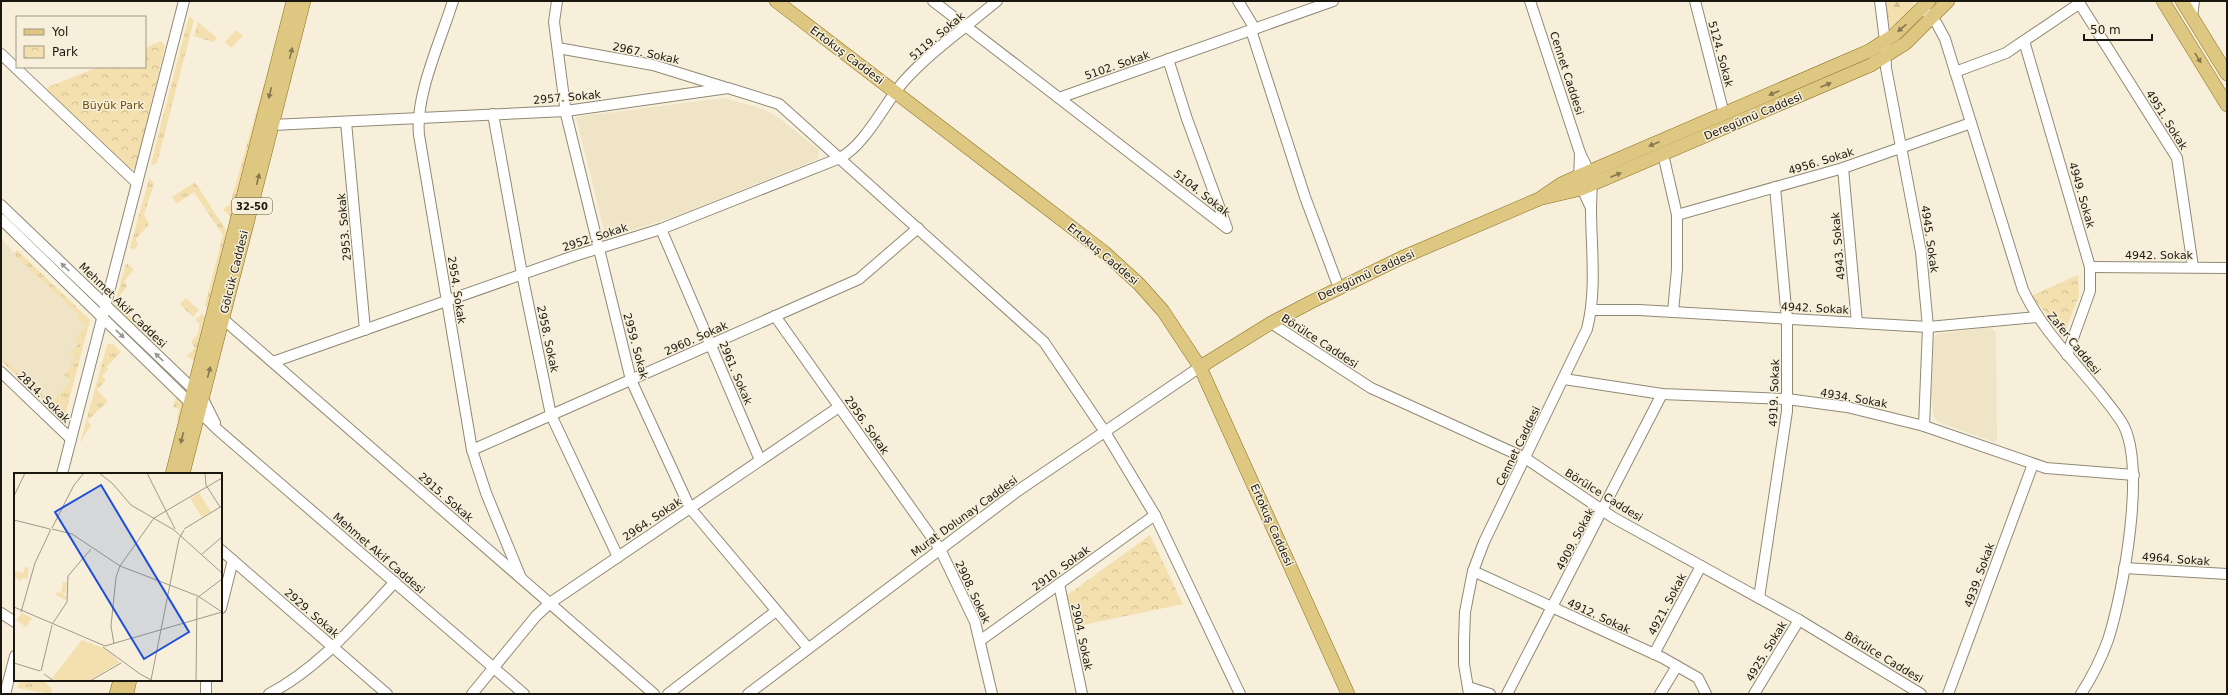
<svg xmlns="http://www.w3.org/2000/svg" width="2228" height="695" viewBox="0 0 2228 695" font-family="'DejaVu Sans',sans-serif">
	<defs>
		<pattern id="grass-tufts" width="24" height="20" patternUnits="userSpaceOnUse"><rect width="24" height="20" fill="#f3e0ae"/><path d="M3 7l-1-3M5 7V3M7 7l1-3M15 17l-1-3M17 17v-4M19 17l1-3" fill="none" stroke="#d0bf95"/></pattern>
		<pattern id="forest-firs" width="22" height="20" patternUnits="userSpaceOnUse"><rect width="22" height="20" fill="#f3e0ae"/><path d="M5 1l3.5 6h-7zM16 11l3.5 6h-7z" fill="#d0bf95"/></pattern>
		<pattern id="park-crowns" width="20" height="18" patternUnits="userSpaceOnUse"><rect width="20" height="18" fill="#f3e0ae"/><path d="M2 6a3 3 0 1 1 6 0M12 15a3 3 0 1 1 6 0" fill="none" stroke="#d0bf95"/></pattern>
	</defs>
	<rect width="100%" height="100%" fill="#f7efd9"/>
	<g fill="#efe4c6">
		<polygon points="724,98 763,109 779,118 819,150 818,159 674,217 606,238 576,117"/>
		<polygon points="2,239 14,253 17,250 90,320 64,420 1,361"/>
		<polygon points="1986,328 1992,329 1996,332 1997,440 1994,442 1938,422 1934,418 1931,394 1933,341 1936,334"/>
	</g>
	<g fill="url(#grass-tufts)">
		<polygon points="189,16 194,20 157,163 153,165 151,163"/>
		<polygon points="264,84 269,85 233,220 223,209 230,204"/>
		<polygon points="149,178 154,184 144,215 149,224 136,239 138,244 134,250 130,248"/>
		<polygon points="195,182 229,235 211,311 205,305 223,235 194,192 176,204 172,197"/>
		<polygon points="17,250 90,320 69,399 56,413 3,362 5,360 30,383 32,381 40,389 38,391 51,403 71,381 64,375 72,365 70,363 75,358 70,353 79,343 74,339 86,326 79,320 76,312 14,254"/>
		<polygon points="126,263 134,269 124,282 127,286 119,297 122,301 118,306 140,325 136,329 114,308"/>
		<polygon points="202,314 208,319 197,363 187,356 195,348 191,342 198,334 200,324 195,320"/>
		<polygon points="112,343 121,352 107,366 108,370 102,376 106,380 97,390 108,401 87,421 91,425 80,443 107,345"/>
		<polygon points="177,395 184,402 179,420 177,419 179,409 173,407"/>
		<polygon points="20,680 43,680 52,689 51,694 17,688"/>
	</g>
	<polygon fill="url(#forest-firs)" points="1885,1 1912,1 1915,7 1897,25 1890,28"/>
	<g fill="url(#park-crowns)">
		<polygon points="198,22 217,38 213,42 194,36"/>
		<polygon points="161,41 165,46 137,164 134,169 128,170 46,91 48,87 98,67 145,67 145,48"/>
		<polygon points="2078,275 2079,296 2064,334 2031,296"/>
		<polygon points="186,298 199,310 193,317 180,304"/>
		<polygon points="69,399 64,420 56,413"/>
		<polygon points="1150,535 1183,604 1078,626 1071,623 1066,596"/>
	</g>
	<polygon fill="#f3e0ae" points="236,30 243,36 231,48 225,42"/>
	<g fill="none" stroke-linecap="round" stroke-linejoin="round">
		<defs>
			<g id="minor">
				<path d="M453,1C441,40 415,95 419,135L472,450L486,493L521,578"/>
				<polyline points="557,1 554,22 566,114 631,380 690,508 808,648"/>
				<polyline points="933,1 1059,98 1333,1"/>
				<polyline points="1238,1 1255,29"/>
				<polyline points="1530,1 1580,153"/>
				<polyline points="1695,1 1724,114"/>
				<polyline points="1880,1 1885,41 1886,68 1921,252 1928,327 1924,426"/>
				<polyline points="2078,1 2177,158 2193,267"/>
				<path d="M1923,8L1937,24L1945,39L2023,290C2047,340 2090,375 2121,421C2148,462 2123,593 2108,640C2101,659 2092,677 2081,694"/>
				<polyline points="2192,17 2194,1"/>
				<polyline points="1251,30 1305,197 1339,288"/>
				<polyline points="2024,41 2090,267 2090,291 2067,355"/>
				<polyline points="558,48 653,65 724,87"/>
				<polyline points="1,54 137,183"/>
				<polyline points="1955,72 2006,53 2080,3"/>
				<polyline points="1059,98 1227,228 1187,119 1168,59"/>
				<polyline points="493,114 522,274 551,415 618,557"/>
				<polyline points="346,122 365,330"/>
				<polyline points="272,125 566,111 728,88 779,104 1044,342 1105,432 1155,515 1240,694"/>
				<polygon points="1580,153 1592,178 1591,208 1579,182"/>
				<polyline points="1663,154 1677,215 1677,269 1673,312"/>
				<polyline points="1843,168 1857,323"/>
				<polyline points="1,205 194,390 205,403 215,423"/>
				<polyline points="1677,215 1843,168 1971,123"/>
				<polyline points="1,219 218,430 524,694"/>
				<polyline points="661,229 760,460"/>
				<polyline points="2090,267 2227,268"/>
				<polyline points="1591,310 1639,310 1928,327 2037,317"/>
				<polyline points="775,316 940,549 975,622 992,694"/>
				<polyline points="223,319 654,694"/>
				<polyline points="1271,323 1371,388 1525,458 1614,518 1799,620 1921,694"/>
				<path d="M273,362L574,256L661,229L840,158C866,144 884,104 904,81C931,51 966,27 997,1"/>
				<polyline points="1,372 71,439"/>
				<polyline points="1564,379 1662,394 1787,399 1847,407 1924,426 2046,468 2134,475"/>
				<polyline points="472,450 859,279 918,228"/>
				<polyline points="62,474 184,1"/>
				<polyline points="221,550 387,694"/>
				<polyline points="2124,568 2227,574"/>
				<polyline points="1473,571 1663,658 1698,678 1706,694"/>
				<polyline points="1059,584 1082,694"/>
				<polyline points="1759,598 1787,411 1787,319 1775,187"/>
				<polyline points="221,608 233,560"/>
				<polyline points="1,613 15,622"/>
				<polyline points="981,640 1155,515"/>
				<polyline points="1654,654 1701,566"/>
				<polyline points="1468,687 1490,694"/>
				<polyline points="5,694 15,656"/>
				<polyline points="206,694 206,680"/>
				<path d="M269,694C319,668 356,623 395,582"/>
				<polyline points="472,694 536,616 550,603 839,407"/>
				<polyline points="668,694 776,611"/>
				<polyline points="748,694 1019,490 1200,367"/>
				<path d="M1469,694L1464,664V641L1465,612L1473,571L1484,542L1587,329C1597,290 1591,247 1591,208"/>
				<polyline points="1507,694 1662,394"/>
				<polyline points="1660,694 1677,666"/>
				<polyline points="1754,694 1799,620"/>
				<polyline points="1948,694 2033,464"/>
			</g>
			<g id="major">
				<polyline points="776,1 1104,252 1139,284 1163,311 1200,367 1348,694"/>
				<polyline points="2163,1 2227,105"/>
				<polyline points="2182,1 2227,74"/>
				<polyline points="1543,198 1581,189 1871,65 1906,43 1948,1"/>
				<polyline points="1200,367 1271,323 1311,302 1401,258 1539,199 1561,184 1579,176 1869,51 1894,35 1929,1"/>
				<polyline points="172,474 293,1"/>
				<polyline points="183,474 304,1"/>
				<polyline points="116,694 120,680"/>
				<polyline points="127,694 130,680"/>
			</g>
		</defs>
		<use href="#minor" stroke="#908975" stroke-width="12"/>
		<use href="#major" stroke="#8a7123" stroke-width="14"/>
		<use href="#minor" stroke="#fff" stroke-width="10"/>
		<use href="#major" stroke="#ddc781" stroke-width="13"/>
	</g>
	<defs><path id="oneway-solid" d="M-6-.8H1V-3.2L6.5 0L1 3.2V.8H-6Z"/></defs>
	<g fill="#85784e">
		<use href="#oneway-solid" transform="translate(1902 28) rotate(139)"/>
		<use href="#oneway-solid" transform="translate(291 53) rotate(-76)"/>
		<use href="#oneway-solid" transform="translate(2198 58) rotate(58)"/>
		<use href="#oneway-solid" transform="translate(1826 85) rotate(-23)"/>
		<use href="#oneway-solid" transform="translate(270 93) rotate(104)"/>
		<use href="#oneway-solid" transform="translate(1774 93) rotate(157)"/>
		<use href="#oneway-solid" transform="translate(1654 144) rotate(157)"/>
		<use href="#oneway-solid" transform="translate(1616 175) rotate(-23)"/>
		<use href="#oneway-solid" transform="translate(258 179) rotate(-76)"/>
		<use href="#oneway-solid" transform="translate(209 372) rotate(-76)"/>
		<use href="#oneway-solid" transform="translate(182 438) rotate(104)"/>
	</g>
	<g fill="#989793">
		<use href="#oneway-solid" transform="translate(65 267) rotate(-136)"/>
		<use href="#oneway-solid" transform="translate(120 334) rotate(43)"/>
		<use href="#oneway-solid" transform="translate(159 357) rotate(-137)"/>
	</g>
	<g text-anchor="middle" stroke-width="3" stroke-linejoin="round" paint-order="stroke">
		<rect fill="#f7efd9" stroke="#5c584c" stroke-width="1" x="232" y="198" width="40" height="16" rx="3"/>
		<g font-size="10" font-weight="bold" fill="#1a1710">
			<text x="252" y="210">32-50</text>
		</g>
		<g font-size="11" fill="#1a1710" stroke="#f7efd9">
			<text transform="translate(937 36) rotate(-40)" y="4">5119. Sokak</text>
			<text transform="translate(646 53) rotate(12)" y="4">2967. Sokak</text>
			<text transform="translate(1721 54) rotate(75)" y="4">5124. Sokak</text>
			<text transform="translate(847 55) rotate(37)" y="4">Ertokuş Caddesi</text>
			<text transform="translate(1117 65) rotate(-19)" y="4">5102. Sokak</text>
			<text transform="translate(1567 73) rotate(72)" y="4">Cennet Caddesi</text>
			<text transform="translate(567 97) rotate(-5)" y="4">2957. Sokak</text>
			<text transform="translate(1753 116) rotate(-23)" y="4">Deregümü Caddesi</text>
			<text transform="translate(2167 120) rotate(58)" y="4">4951. Sokak</text>
			<text transform="translate(1821 161) rotate(-17)" y="4">4956. Sokak</text>
			<text transform="translate(1202 193) rotate(38)" y="4">5104. Sokak</text>
			<text transform="translate(2082 195) rotate(74)" y="4">4949. Sokak</text>
			<text transform="translate(344 227) rotate(-95)" y="4">2953. Sokak</text>
			<text transform="translate(595 237) rotate(-18)" y="4">2952. Sokak</text>
			<text transform="translate(1930 239) rotate(82)" y="4">4945. Sokak</text>
			<text transform="translate(1838 246) rotate(-95)" y="4">4943. Sokak</text>
			<text transform="translate(1103 254) rotate(40)" y="4">Ertokuş Caddesi</text>
			<text x="2159" y="259">4942. Sokak</text>
			<text transform="translate(234 272) rotate(-76)" y="4">Gölcük Caddesi</text>
			<text transform="translate(1366 275) rotate(-25)" y="4">Deregümü Caddesi</text>
			<text transform="translate(457 290) rotate(81)" y="4">2954. Sokak</text>
			<text transform="translate(123 305) rotate(44)" y="4">Mehmet Akif Caddesi</text>
			<text transform="translate(1815 308) rotate(3)" y="4">4942. Sokak</text>
			<text transform="translate(696 338) rotate(-24)" y="4">2960. Sokak</text>
			<text transform="translate(548 339) rotate(78)" y="4">2958. Sokak</text>
			<text transform="translate(1320 341) rotate(33)" y="4">Börülce Caddesi</text>
			<text transform="translate(2074 343) rotate(51)" y="4">Zafer Caddesi</text>
			<text transform="translate(636 346) rotate(75)" y="4">2959. Sokak</text>
			<text transform="translate(736 373) rotate(67)" y="4">2961. Sokak</text>
			<text transform="translate(1774 393) rotate(-88)" y="4">4919. Sokak</text>
			<text transform="translate(44 397) rotate(44)" y="4">2814. Sokak</text>
			<text transform="translate(1854 398) rotate(10)" y="4">4934. Sokak</text>
			<text transform="translate(867 425) rotate(55)" y="4">2956. Sokak</text>
			<text transform="translate(1518 446) rotate(-64)" y="4">Cennet Caddesi</text>
			<text transform="translate(1604 495) rotate(32)" y="4">Börülce Caddesi</text>
			<text transform="translate(446 497) rotate(41)" y="4">2915. Sokak</text>
			<text transform="translate(964 516) rotate(-36)" y="4">Murat Dolunay Caddesi</text>
			<text transform="translate(652 519) rotate(-34)" y="4">2964. Sokak</text>
			<text transform="translate(1272 525) rotate(66)" y="4">Ertokuş Caddesi</text>
			<text transform="translate(1575 539) rotate(-62)" y="4">4909. Sokak</text>
			<text transform="translate(379 553) rotate(41)" y="4">Mehmet Akif Caddesi</text>
			<text transform="translate(2176 559) rotate(4)" y="4">4964. Sokak</text>
			<text transform="translate(1061 568) rotate(-36)" y="4">2910. Sokak</text>
			<text transform="translate(1979 575) rotate(-70)" y="4">4939. Sokak</text>
			<text transform="translate(973 592) rotate(65)" y="4">2908. Sokak</text>
			<text transform="translate(1667 604) rotate(-62)" y="4">4921. Sokak</text>
			<text transform="translate(312 613) rotate(41)" y="4">2929. Sokak</text>
			<text transform="translate(1599 616) rotate(25)" y="4">4912. Sokak</text>
			<text transform="translate(1082 637) rotate(78)" y="4">2904. Sokak</text>
			<text transform="translate(1766 651) rotate(-59)" y="4">4925. Sokak</text>
			<text transform="translate(1884 657) rotate(31)" y="4">Börülce Caddesi</text>
		</g>
		<g font-size="11" fill="#66510f" stroke="#f7efd9">
			<text x="113" y="109">Büyük Park</text>
		</g>
	</g>
	<g transform="translate(14 473)">
		<rect width="208" height="208" fill="#f7efd9"/>
		<path d="M11,94L17,95L14,96V106L8,105L7,108L0,104L1,98L9,100ZM49,109L53,110L52,120H48L53,123L52,127L42,122L43,119L47,120Z" fill="#f3e0ae"/>
		<path d="M68,167L92,176L106,189L74,208H42L38,205Z" fill="#f3e0ae"/>
		<path d="M185,20L197,39L188,44L176,25ZM8,140L18,145L12,154L2,147Z" fill="#f3e0ae"/>
		<path fill="none" stroke="#9f9989" stroke-width="1" d="M85,0L98,10L117,32L160,57L208,100M133,0L161,56M191,0L192,12L206,34M0,23L11,0M0,47L36,56M38,55L60,12L70,0M38,56L58,61L106,93M170,56L208,33M188,81L208,64M106,93L184,123L208,139M0,134L91,173L208,139M7,139L21,90L37,56M39,150L53,129L54,103L77,76M100,171L97,153L102,104L106,93L140,45L208,5M89,174L126,201L139,208M0,190L26,198M27,198L38,152M30,201L40,208M137,207L165,66L170,57M76,208L107,190M182,208L183,125L208,106"/>
		<path fill="#1d4ed8" fill-opacity="0.15" stroke="#1d4ed8" stroke-width="2" d="M87,12L175,159L130,186L41,39Z"/>
		<rect width="208" height="208" fill="none" stroke="#1a1710" stroke-width="2"/>
	</g>
	<rect width="2228" height="695" fill="none" stroke="#1a1710" stroke-width="4"/>
	<rect x="16" y="16" width="130" height="52" fill="#f7efd9" stroke="#9f9989"/>
	<rect x="24" y="29" width="20" height="6" fill="#ddc781" stroke="#9f9989"/>
	<text x="52" y="36" font-size="12" fill="#1a1710">Yol</text>
	<rect x="24" y="46" width="20" height="12" fill="url(#park-crowns)" stroke="#9f9989"/>
	<text x="52" y="56" font-size="12" fill="#1a1710">Park</text>
	<path d="M2084 34v6h68v-6" fill="none" stroke="#1a1710" stroke-width="2"/>
	<text x="2090" y="34" font-size="12" fill="#1a1710" stroke="#f7efd9" stroke-width="3" paint-order="stroke">50 m</text>
</svg>
